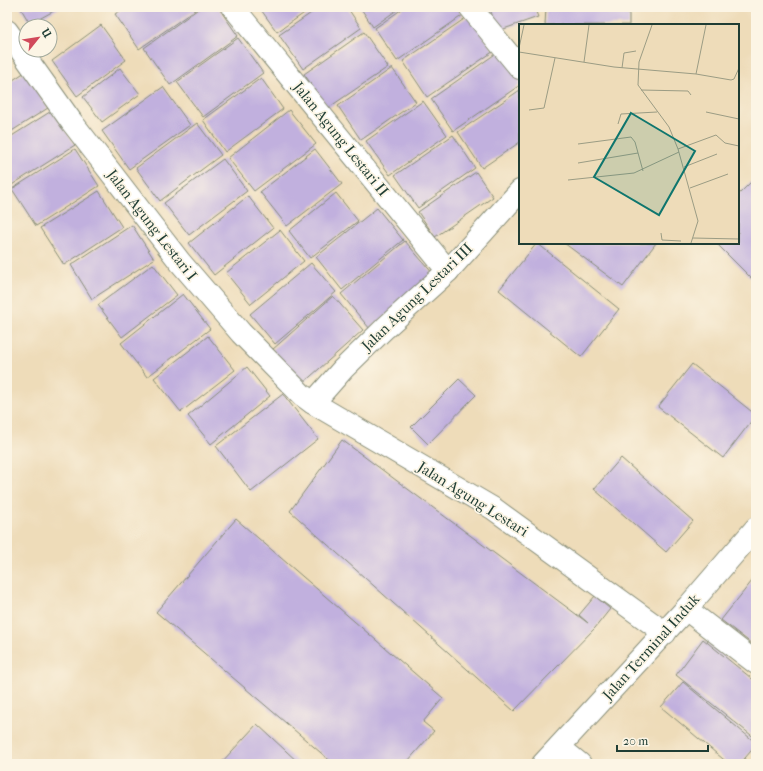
<svg xmlns="http://www.w3.org/2000/svg" width="763" height="771" viewBox="0 0 763 771" font-family="'IM FELL French Canon',serif">
	<rect width="100%" height="100%" fill="#fcf5e5"/>
	<filter id="ink" filterUnits="userSpaceOnUse"><feTurbulence type="fractalNoise" baseFrequency=".025" numOctaves="2"/><feDisplacementMap in="SourceGraphic" scale="8" xChannelSelector="R" yChannelSelector="G"/><feConvolveMatrix kernelMatrix="1 2 1 2 8 2 1 2 1" color-interpolation-filters="sRGB"/></filter>
	<filter id="wash" filterUnits="userSpaceOnUse"><feTurbulence type="fractalNoise" baseFrequency=".012" numOctaves="4" result="noise"/><feDisplacementMap in="SourceGraphic" scale="16" xChannelSelector="R" yChannelSelector="G"/><feGaussianBlur stdDeviation="0.9" result="paint"/><feColorMatrix in="noise" values="0 0 0 0 0 0 0 0 0 0 0 0 0 0 0 0 0 1.4 0 .05"/><feComposite in="paint" operator="in"/></filter>
	<g filter="url(#wash)">
		<rect width="100%" height="100%" fill="#eedcb9"/>
		<g id="blocks">
			<g fill="#c1b0de">
				<polygon points="20,7 61,7 30,24"/>
				<polygon points="126,7 199,7 139,49 115,14"/>
				<polygon points="201,7 218,7 238,36 170,85 144,48"/>
				<polygon points="259,7 313,7 277,32"/>
				<polygon points="320,7 347,7 361,28 303,69 279,35"/>
				<polygon points="360,7 401,7 373,27"/>
				<polygon points="405,7 457,7 463,15 397,61 375,28"/>
				<polygon points="498,7 534,7 538,17 498,31 490,9"/>
				<polygon points="546,7 629,7 629,25 545,25"/>
				<polygon points="470,15 494,51 427,97 403,61"/>
				<polygon points="101,25 126,60 77,96 52,61"/>
				<polygon points="364,32 388,67 328,108 304,74"/>
				<polygon points="238,38 263,73 203,117 177,82"/>
				<polygon points="501,50 520,78 520,85 453,131 431,99"/>
				<polygon points="120,68 140,94 102,122 83,97"/>
				<polygon points="392,68 416,102 361,140 338,106"/>
				<polygon points="25,72 48,108 7,134 7,84"/>
				<polygon points="261,78 283,109 225,152 203,120"/>
				<polygon points="163,87 190,125 129,169 102,131"/>
				<polygon points="520,90 520,142 482,168 458,132"/>
				<polygon points="423,101 447,135 390,175 366,141"/>
				<polygon points="53,110 75,145 7,188 7,139"/>
				<polygon points="289,110 316,144 254,191 228,158"/>
				<polygon points="197,123 221,155 160,201 136,168"/>
				<polygon points="453,135 475,168 418,208 395,175"/>
				<polygon points="75,149 99,186 36,226 12,189"/>
				<polygon points="315,149 342,184 287,226 260,192"/>
				<polygon points="223,159 247,191 189,235 164,203"/>
				<polygon points="476,172 493,197 435,237 418,212"/>
				<polygon points="756,177 756,283 716,243 738,243 738,195"/>
				<polygon points="99,191 122,227 64,265 40,228"/>
				<polygon points="336,193 358,221 310,258 289,231"/>
				<polygon points="248,196 273,228 214,275 189,243"/>
				<polygon points="377,208 403,240 342,290 316,257"/>
				<polygon points="132,225 154,259 92,299 71,265"/>
				<polygon points="280,230 304,261 251,304 226,273"/>
				<polygon points="405,241 434,275 370,329 341,294"/>
				<polygon points="537,243 619,309 581,357 499,290"/>
				<polygon points="564,243 656,243 623,287"/>
				<polygon points="311,263 336,292 275,344 250,314"/>
				<polygon points="153,264 177,295 122,337 98,305"/>
				<polygon points="183,294 210,329 147,377 121,343"/>
				<polygon points="333,296 363,330 302,384 272,350"/>
				<polygon points="208,336 235,370 181,412 154,378"/>
				<polygon points="692,364 756,415 723,458 658,407"/>
				<polygon points="247,367 270,396 211,444 188,416"/>
				<polygon points="459,379 476,395 428,444 411,427"/>
				<polygon points="283,394 318,439 251,492 216,446"/>
				<polygon points="342,440 588,623 579,615 595,596 610,609 595,628 514,711 290,511"/>
				<polygon points="621,458 693,521 666,552 594,489"/>
				<polygon points="236,519 443,698 423,722 434,731 408,761 412,764 334,764 156,612"/>
				<polygon points="756,576 756,647 721,620"/>
				<polygon points="703,639 756,682 756,739 676,675"/>
				<polygon points="683,682 756,743 756,745 740,764 729,764 661,707"/>
				<polygon points="257,724 300,764 220,764"/>
			</g>
		</g>
	</g>
	<g filter="url(#ink)">
		<use href="#blocks" fill-opacity="0" stroke="#868c76" stroke-width="1"/>
		<g fill="none" stroke-linecap="round" stroke-linejoin="round">
			<defs>
				<g id="minor">
					<polyline points="233,7 448,271"/>
					<polyline points="470,7 520,68"/>
					<polyline points="7,31 71,121 180,262 241,333 302,395 313,403 494,509 665,633"/>
					<polyline points="313,403 343,369 385,328 448,271 520,191"/>
					<polyline points="686,609 756,663"/>
					<polyline points="559,747 580,764"/>
				</g>
				<polyline id="highway" points="543,764 686,609 756,528"/>
			</defs>
			<use href="#minor" stroke="#868c76" stroke-width="24"/>
			<use href="#highway" stroke="#868c76" stroke-width="24"/>
			<use href="#minor" stroke="#fff" stroke-width="22"/>
			<use href="#highway" stroke="#fff" stroke-width="22"/>
		</g>
	</g>
	<g text-anchor="middle" stroke-width="3.5" stroke-linejoin="round" paint-order="stroke">
		<g font-size="15" fill="#1f3d34" stroke="#fcf5e5">
			<text transform="translate(341 139) rotate(51)" y="5">Jalan Agung Lestari II</text>
			<text transform="translate(152 225) rotate(52)" y="5">Jalan Agung Lestari I</text>
			<text transform="translate(417 297) rotate(-44)" y="5">Jalan Agung Lestari III</text>
			<text transform="translate(473 499) rotate(32)" y="5">Jalan Agung Lestari</text>
			<text transform="translate(651 647) rotate(-48)" y="5">Jalan Terminal Induk</text>
		</g>
	</g>
	<g transform="translate(519 24)">
		<rect width="220" height="220" fill="#eedcb9"/>
		<path fill="none" stroke="#9b9c84" stroke-width="1" d="M133,1L120,38L119,61L150,103L159,125L179,197L172,219M0,24L5,1M0,28L95,43L177,50L212,56L215,55L220,44M65,38L70,1M103,44L105,29L117,27M177,50L187,1M122,66L169,67L172,71M10,86L25,84L36,34M187,88L220,95M99,100L102,90L138,88M59,120L112,113L116,118L124,147M159,125L197,111L206,119L220,122M59,139L119,129M165,143L198,130M49,156L115,149L160,128M171,164L209,150M142,209L143,216L162,217M174,214L220,215"/>
		<path fill="#0f766e" fill-opacity="0.15" stroke="#0f766e" stroke-width="2" d="M112,89L176,127L140,191L75,153Z"/>
		<rect width="220" height="220" fill="none" stroke="#1f3d34" stroke-width="2"/>
	</g>
	<rect width="763" height="771" fill="none" stroke="#fcf5e5" stroke-width="24"/>
	<g transform="translate(38 38) rotate(60)"><circle r="19" fill="#fcf5e5" stroke="#a4ab9e"/>
	<path d="M0-3L7 15L0 10L-7 15Z" fill="#d1495b"/>
	<text y="-6" font-size="11" font-weight="bold" text-anchor="middle" fill="#1f3d34">U</text>
	</g>
	<path d="M617 745v6h91v-6" fill="none" stroke="#1f3d34" stroke-width="2"/>
	<text x="623" y="745" font-size="12" fill="#1f3d34" stroke="#fcf5e5" stroke-width="3" paint-order="stroke">20 m</text>
</svg>
